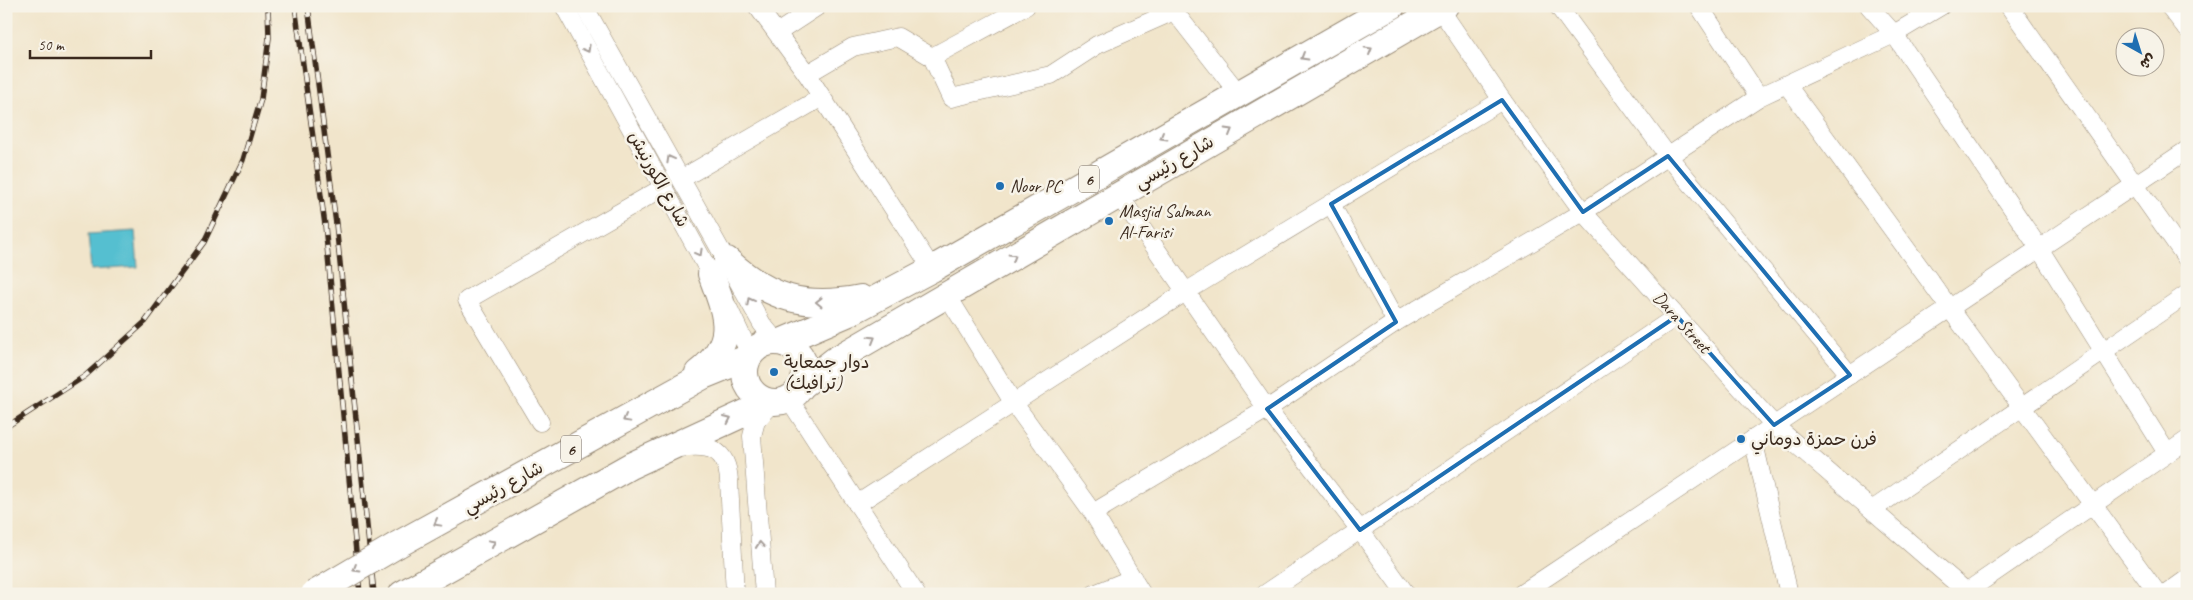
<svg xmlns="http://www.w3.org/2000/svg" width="2193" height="600" viewBox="0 0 2193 600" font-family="Caveat,'Playpen Sans Arabic',sans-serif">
	<rect width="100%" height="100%" fill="#f7f3e8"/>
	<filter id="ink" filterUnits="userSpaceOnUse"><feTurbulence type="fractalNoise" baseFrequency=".02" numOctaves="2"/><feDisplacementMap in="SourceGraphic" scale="10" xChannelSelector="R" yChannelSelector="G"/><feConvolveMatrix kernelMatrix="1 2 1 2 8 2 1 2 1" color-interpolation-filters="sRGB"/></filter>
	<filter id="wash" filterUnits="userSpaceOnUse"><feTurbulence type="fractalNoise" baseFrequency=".0096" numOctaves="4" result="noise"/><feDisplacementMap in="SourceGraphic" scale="20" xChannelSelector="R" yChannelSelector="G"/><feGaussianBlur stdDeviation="1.12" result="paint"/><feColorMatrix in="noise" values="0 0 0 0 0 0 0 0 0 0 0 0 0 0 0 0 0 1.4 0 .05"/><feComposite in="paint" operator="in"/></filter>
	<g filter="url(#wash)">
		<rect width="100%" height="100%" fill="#f1e5cb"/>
		<polygon fill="#55bfd0" stroke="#487477" points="135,231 138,267 91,270 88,234"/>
	</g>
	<g filter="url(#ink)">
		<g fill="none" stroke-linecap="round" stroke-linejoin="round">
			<defs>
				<g id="minor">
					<polyline points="564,6 716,284"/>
					<polyline points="584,6 762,324 776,341"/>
					<polyline points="757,6 807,74 932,269"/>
					<polyline points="1558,6 1668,156 1850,375"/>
					<polyline points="1699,6 1759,97"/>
					<polyline points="1869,6 1894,34 2039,248 2167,453"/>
					<polyline points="2009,6 2187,259"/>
					<polyline points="2169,6 2187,29"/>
					<polyline points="1440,9 1502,100 1583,212 1774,425 1969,594"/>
					<polyline points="777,33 818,6"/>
					<polyline points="932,57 951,98 1051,75 1097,45 1174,11 1239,94"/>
					<polyline points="807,74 853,47 898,37 932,57 1026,6"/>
					<polyline points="1787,85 2158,594"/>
					<polyline points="681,179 822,97"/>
					<polyline points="1118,194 1267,409 1360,530 1406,594"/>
					<polyline points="1331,204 1396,322"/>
					<polyline points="947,295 1013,402 1093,513 1142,594"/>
					<polyline points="728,307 750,354"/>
					<polyline points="789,399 916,594"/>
					<polyline points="540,422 467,300 664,187"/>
					<polyline points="1753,439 1789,594"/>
					<path d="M680,448C709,444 727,448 729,481L735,594"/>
					<polyline points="857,504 1187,291 1502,100"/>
					<polyline points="1872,510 2187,294"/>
					<polyline points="1093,513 1267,409 1396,322 1583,212 1759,97 1894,34 1941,6"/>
					<polyline points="1966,592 2187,440"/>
					<polyline points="764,594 752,436 756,421 770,406"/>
					<polyline points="1094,594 1133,578"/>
					<polyline points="1265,594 1677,316"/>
					<polyline points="1521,594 2187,150"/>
					<polyline points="2166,594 2187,579"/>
				</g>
				<g id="highway">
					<path d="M727,260C769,299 805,309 861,298"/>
					<circle cx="775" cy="372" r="30"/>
					<polyline points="781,342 849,313 932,269 1392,6"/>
					<path d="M698,373C738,341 727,317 711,274"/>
					<polyline points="803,385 835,360 1445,6"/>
					<polyline points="397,545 703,376 747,358"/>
					<polyline points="402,594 630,466 769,402"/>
				</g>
			</defs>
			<use href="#minor" stroke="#968874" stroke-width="19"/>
			<use href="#highway" stroke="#968874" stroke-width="28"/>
			<use href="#minor" stroke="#fff" stroke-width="18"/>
			<use href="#highway" stroke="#fff" stroke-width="26"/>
			<defs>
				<g id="rail">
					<polyline points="295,6 325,225 360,594"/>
					<polyline points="308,6 336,224 374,594"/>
					<polyline points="6,427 85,376 145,322 204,242 243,160 261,99 269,38 268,6"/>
				</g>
			</defs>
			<use href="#rail" stroke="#3b2a1e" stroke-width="5.5"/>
			<use href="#rail" stroke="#f7f3e8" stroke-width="4" stroke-dasharray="11" stroke-linecap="butt"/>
			<defs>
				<polyline id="highway-bridge" points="314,594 397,545"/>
			</defs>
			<use href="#highway-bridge" stroke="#968874" stroke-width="28" stroke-linecap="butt"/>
			<use href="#highway-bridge" stroke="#fff" stroke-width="26"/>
		</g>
		<defs><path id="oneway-chevron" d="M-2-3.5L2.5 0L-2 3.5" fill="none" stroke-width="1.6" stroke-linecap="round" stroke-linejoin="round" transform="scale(1.25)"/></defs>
		<g stroke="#a79f9a">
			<use href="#oneway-chevron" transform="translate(587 49) rotate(61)"/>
			<use href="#oneway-chevron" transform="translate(1369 50) rotate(-30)"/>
			<use href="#oneway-chevron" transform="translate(1304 57) rotate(150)"/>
			<use href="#oneway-chevron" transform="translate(1229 131) rotate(-30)"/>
			<use href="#oneway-chevron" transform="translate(1163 137) rotate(150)"/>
			<use href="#oneway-chevron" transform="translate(670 159) rotate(-119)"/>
			<use href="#oneway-chevron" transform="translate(699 253) rotate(61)"/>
			<use href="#oneway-chevron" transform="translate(1013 257) rotate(-31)"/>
			<use href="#oneway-chevron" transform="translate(750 301) rotate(-119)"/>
			<use href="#oneway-chevron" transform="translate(819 302) rotate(-179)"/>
			<use href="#oneway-chevron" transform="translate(872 339) rotate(-30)"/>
			<use href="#oneway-chevron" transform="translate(626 419) rotate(151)"/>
			<use href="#oneway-chevron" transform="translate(728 419) rotate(-25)"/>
			<use href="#oneway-chevron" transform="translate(437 523) rotate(151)"/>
			<use href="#oneway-chevron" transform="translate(492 543) rotate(-29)"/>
			<use href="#oneway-chevron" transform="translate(760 545) rotate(-95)"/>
			<use href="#oneway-chevron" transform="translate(356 569) rotate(149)"/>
		</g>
	</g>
	<path fill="none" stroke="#1f6fb2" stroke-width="4" stroke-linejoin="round" d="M1502,100L1583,212L1668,156L1850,375L1774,425L1677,316L1360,530L1267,409L1396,322L1331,204Z"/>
	<g fill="#1f6fb2" stroke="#f7f3e8" stroke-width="2">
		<circle cx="1000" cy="186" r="5"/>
		<circle cx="1109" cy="221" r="5"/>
		<circle cx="774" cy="372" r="5"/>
		<circle cx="1741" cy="439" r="5"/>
	</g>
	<g text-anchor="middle" stroke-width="5" stroke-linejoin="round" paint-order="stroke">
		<g fill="#f7f3e8" stroke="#73665b" stroke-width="1">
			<rect x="1079" y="165.5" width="20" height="27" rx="4"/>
			<rect x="561" y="435.5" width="20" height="27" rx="4"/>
		</g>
		<g font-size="16" font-weight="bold" fill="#3b2a1e">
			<text x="1089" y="185">6</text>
			<text x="571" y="455">6</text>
		</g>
		<g font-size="18" fill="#3b2a1e" stroke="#f7f3e8">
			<text transform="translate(1174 162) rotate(-30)" y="6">شارع رئيسي</text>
			<text transform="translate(659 179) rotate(61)" y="6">شارع الكورنيش</text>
			<text transform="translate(1682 322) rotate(48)" y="6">Dara Street</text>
			<text transform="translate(503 487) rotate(-29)" y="6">شارع رئيسي</text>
		</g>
		<g font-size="18" fill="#3b2a1e" stroke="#f7f3e8" text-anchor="start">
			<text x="1010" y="192">Noor PC</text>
			<text x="1119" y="217">Masjid Salman<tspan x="1119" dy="21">Al-Farisi</tspan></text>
			<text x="784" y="368">دوار جمعاية<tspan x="784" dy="21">(ترافيك)</tspan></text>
			<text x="1751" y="445">فرن حمزة دوماني</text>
		</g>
	</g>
	<rect width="2193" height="600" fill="none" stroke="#f7f3e8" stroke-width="25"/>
	<g transform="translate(2140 52) rotate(141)"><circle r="24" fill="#f7f3e8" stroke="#aca397"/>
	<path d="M0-4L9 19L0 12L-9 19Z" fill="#1f6fb2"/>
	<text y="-8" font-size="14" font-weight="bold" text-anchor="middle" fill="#3b2a1e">ش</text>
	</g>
	<path d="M30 50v8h121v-8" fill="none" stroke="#3b2a1e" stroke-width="2.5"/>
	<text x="38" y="50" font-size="15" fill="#3b2a1e" stroke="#f7f3e8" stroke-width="4" paint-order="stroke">50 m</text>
</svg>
